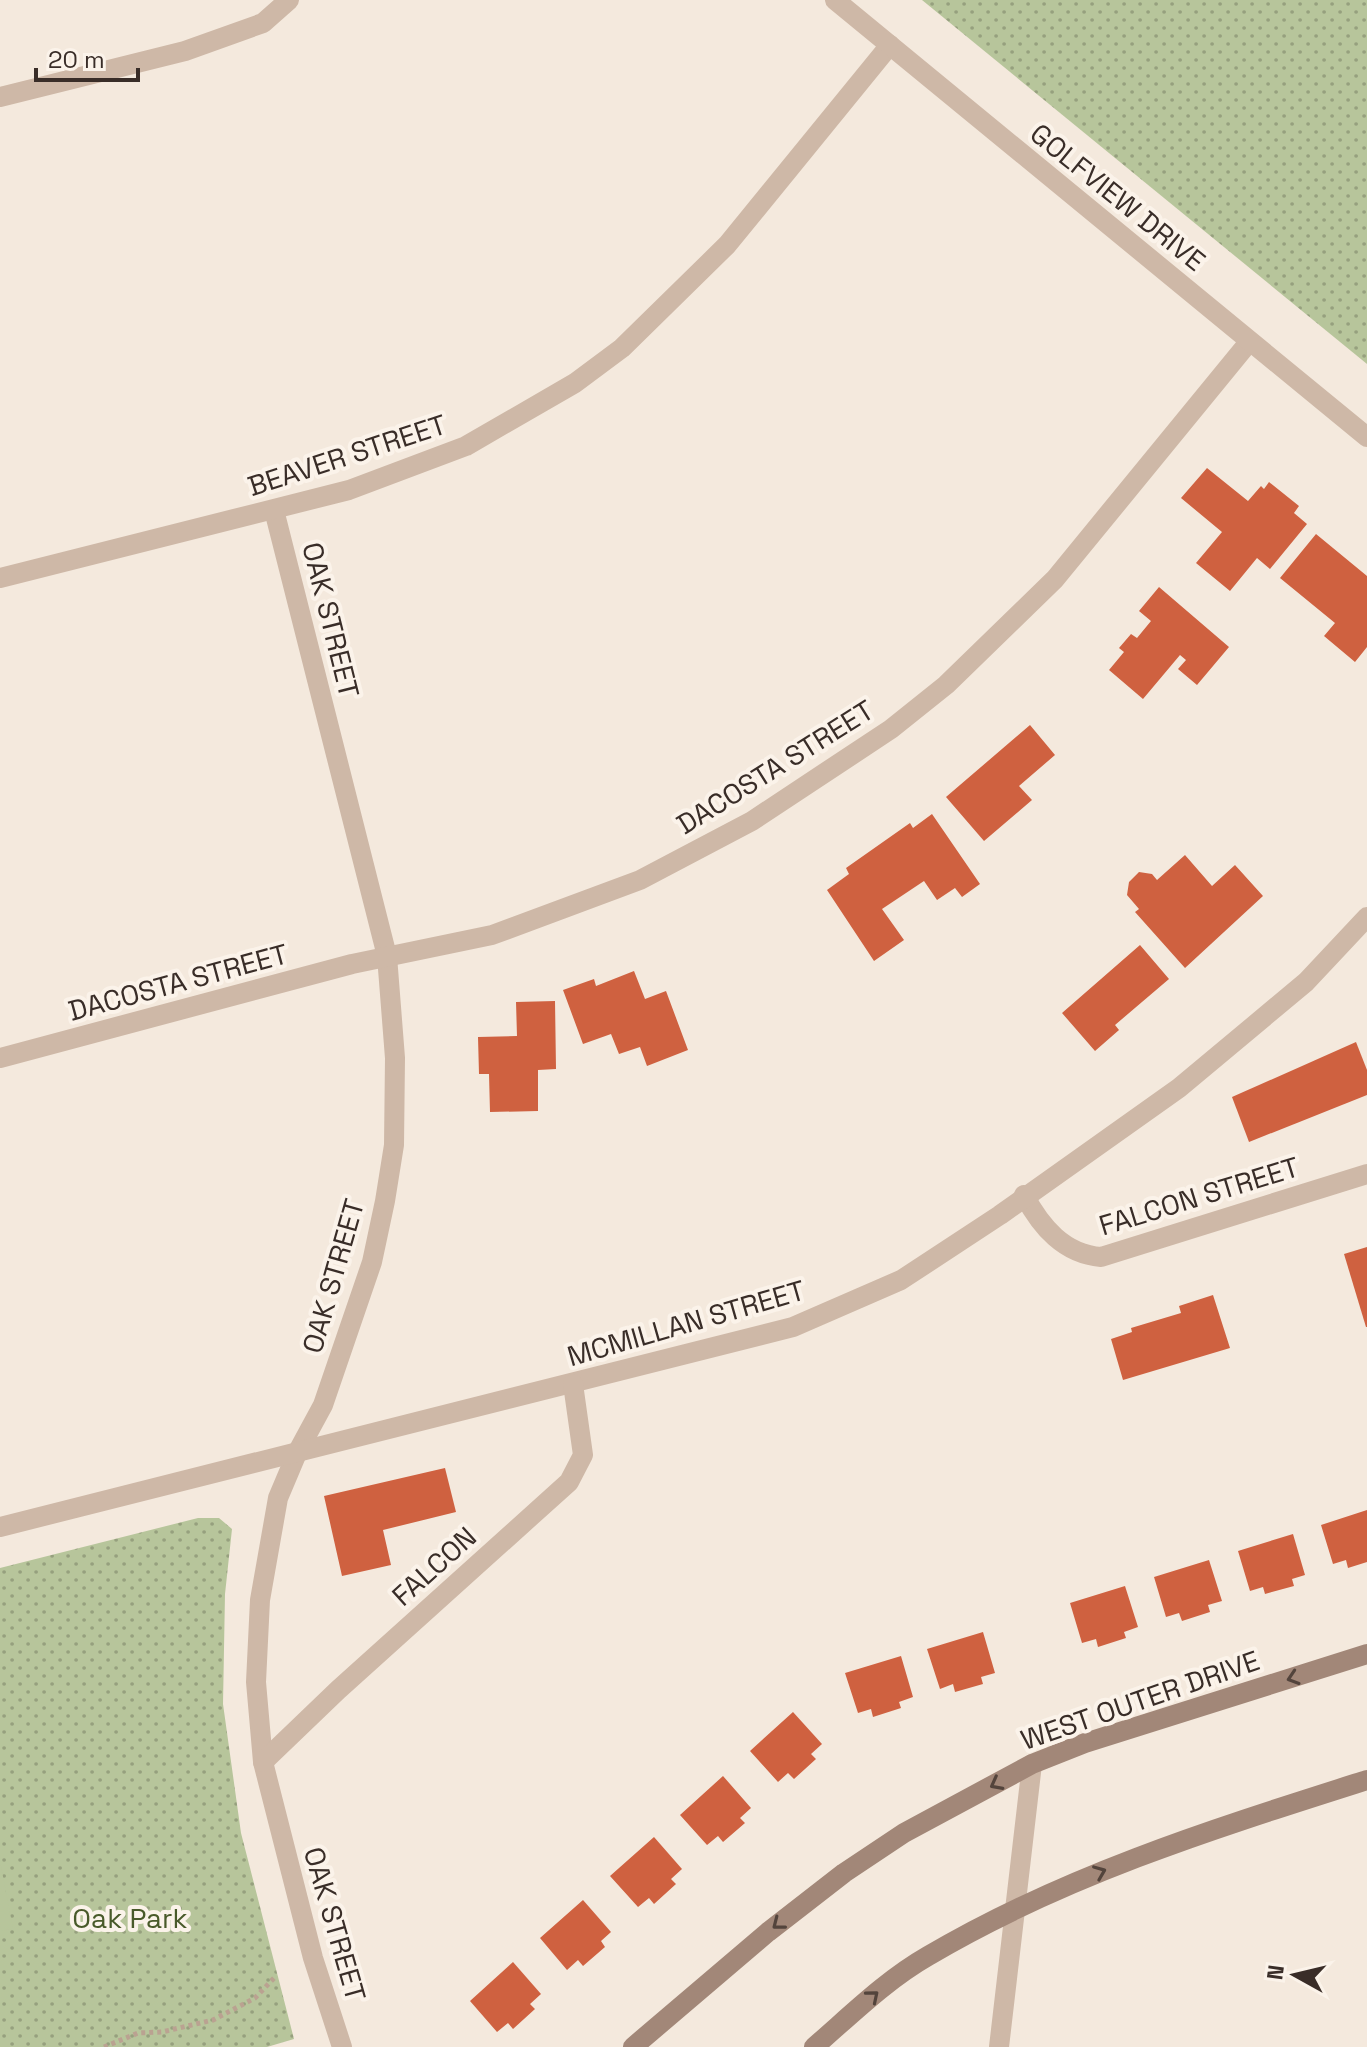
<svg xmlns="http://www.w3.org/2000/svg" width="1367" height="2047" viewBox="0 0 1367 2047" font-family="'Space Grotesk',sans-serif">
	<defs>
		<pattern id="grass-dots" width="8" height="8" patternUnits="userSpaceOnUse" patternTransform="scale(2)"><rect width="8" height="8" fill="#b7c59b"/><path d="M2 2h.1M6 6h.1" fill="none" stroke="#96a07e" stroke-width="1.8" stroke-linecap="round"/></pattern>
	</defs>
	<rect width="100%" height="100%" fill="#f4e9dd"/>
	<g fill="url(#grass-dots)">
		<polygon points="922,0 1367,0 1367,364"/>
		<polygon points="198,1518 219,1518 232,1529 225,1594 223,1704 241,1833 294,2039 267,2047 0,2047 0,1568"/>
	</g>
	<polygon fill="#b7c59b" points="0,1861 13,1929 0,1931"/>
	<g fill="#cf6140">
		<polygon points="1207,468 1248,501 1261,486 1264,489 1269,482 1299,506 1294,513 1307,524 1270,569 1257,558 1230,591 1196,563 1222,532 1181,498"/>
		<polygon points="1316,534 1367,576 1367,647 1355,662 1324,636 1335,623 1280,578"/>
		<polygon points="1159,587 1229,647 1197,685 1178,669 1186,660 1180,655 1143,699 1109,670 1124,652 1119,648 1131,634 1137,638 1151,621 1139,611"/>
		<polygon points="1030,725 1055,755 1019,786 1032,800 984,841 946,797"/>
		<polygon points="932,814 980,884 962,897 955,888 937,900 924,881 882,909 904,940 874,961 827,890 849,874 846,868 910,823 913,828"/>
		<polygon points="1185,855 1212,886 1235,865 1263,896 1185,968 1135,912 1139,909 1127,895 1129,882 1139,872 1152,874 1157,880"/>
		<polygon points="1140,945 1169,979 1115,1025 1119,1030 1095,1051 1062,1013"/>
		<polygon points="634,971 645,999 666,991 688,1050 647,1066 640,1047 619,1054 611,1034 583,1044 563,990 594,979 596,986"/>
		<polygon points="555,1001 556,1069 538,1070 538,1111 490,1112 489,1074 479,1074 478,1037 517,1036 516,1002"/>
		<polygon points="1356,1042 1367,1070 1367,1095 1249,1142 1232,1097"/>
		<polygon points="1367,1247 1367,1327 1366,1327 1344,1254"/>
		<polygon points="1213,1295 1230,1348 1123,1380 1111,1339 1132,1332 1131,1328 1181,1313 1179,1306"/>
		<polygon points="445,1468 456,1512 383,1530 391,1565 342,1576 324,1496"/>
		<polygon points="1367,1510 1367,1562 1348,1568 1346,1560 1333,1564 1321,1525"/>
		<polygon points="1293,1534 1305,1575 1292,1579 1294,1586 1265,1594 1263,1587 1250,1591 1238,1551"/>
		<polygon points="1209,1560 1222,1601 1208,1605 1210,1612 1182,1621 1179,1613 1166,1617 1154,1577"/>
		<polygon points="1125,1586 1138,1627 1124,1632 1126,1638 1098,1647 1096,1639 1082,1643 1070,1603"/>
		<polygon points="983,1632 995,1673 981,1677 983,1684 955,1692 953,1684 940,1689 927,1649"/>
		<polygon points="901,1656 913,1697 899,1702 901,1708 873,1717 871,1709 858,1713 845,1673"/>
		<polygon points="793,1712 822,1744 811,1754 816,1759 794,1779 788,1773 778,1782 750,1751"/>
		<polygon points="723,1776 751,1808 740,1818 745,1823 723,1842 718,1836 707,1845 680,1815"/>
		<polygon points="654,1837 682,1869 671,1879 676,1884 654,1904 649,1898 638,1907 610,1876"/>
		<polygon points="583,1900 611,1932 601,1941 605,1947 583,1966 578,1960 567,1970 540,1938"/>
		<polygon points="513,1962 541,1994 530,2004 535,2009 513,2029 508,2023 497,2032 470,2001"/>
	</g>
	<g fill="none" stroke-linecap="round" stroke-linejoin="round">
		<polyline stroke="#baa291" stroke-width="5" stroke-dasharray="4 4" stroke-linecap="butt" points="104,2047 138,2033 162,2032 213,2020 255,1998 276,1976"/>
		<g stroke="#ceb8a7" stroke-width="20">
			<polyline points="0,97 185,51 263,23 289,0"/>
			<polyline points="274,510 387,956 395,1058 394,1145 385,1201 372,1262 323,1405 297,1453 278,1498 260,1600 256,1682 263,1762 313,1958 342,2047"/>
			<polyline points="0,578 349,490 466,446 575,383 622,348 727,245 890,45"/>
			<polyline points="0,1058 352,964 492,935 640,880 752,821 891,729 946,685 1055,579 1249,342"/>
			<path d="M1024,1195C1041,1227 1064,1254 1101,1257L1367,1174"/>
			<polyline points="0,1527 793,1327 901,1280 1000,1215 1179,1088 1306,982 1367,917"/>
			<polyline points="263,1762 338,1690 569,1482 583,1455 573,1384"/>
			<polyline points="999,2047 1032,1764"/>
		</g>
		<polyline stroke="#ceb8a7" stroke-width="20" points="835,0 1367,437"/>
		<g stroke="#a28778" stroke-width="20">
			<polyline points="633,2047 768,1932 844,1873 904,1833 1032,1764 1085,1743 1367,1654"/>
			<path d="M814,2047C850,2016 886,1980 928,1956C1065,1875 1216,1828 1367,1780"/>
		</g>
	</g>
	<defs><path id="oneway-chevron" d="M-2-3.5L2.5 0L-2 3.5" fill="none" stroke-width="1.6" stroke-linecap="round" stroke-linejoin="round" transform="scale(2)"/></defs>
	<g stroke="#53443c">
		<use href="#oneway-chevron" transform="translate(1293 1678) rotate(162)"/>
		<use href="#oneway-chevron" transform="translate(996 1784) rotate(152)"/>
		<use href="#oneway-chevron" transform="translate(1100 1872) rotate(-22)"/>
		<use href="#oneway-chevron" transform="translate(778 1924) rotate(142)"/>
		<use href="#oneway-chevron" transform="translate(873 1996) rotate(-40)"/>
	</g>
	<g text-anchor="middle" stroke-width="8" stroke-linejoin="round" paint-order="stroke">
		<g font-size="28" fill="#392d28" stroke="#fbf3ea">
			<text transform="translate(1118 197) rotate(39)" y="10">GOLFVIEW DRIVE</text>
			<text transform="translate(347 455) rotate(-18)" y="10">BEAVER STREET</text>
			<text transform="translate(331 620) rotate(76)" y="10">OAK STREET</text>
			<text transform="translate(775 767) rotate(-32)" y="10">DACOSTA STREET</text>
			<text transform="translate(178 982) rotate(-15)" y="10">DACOSTA STREET</text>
			<text transform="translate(1199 1196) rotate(-17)" y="10">FALCON STREET</text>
			<text transform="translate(333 1276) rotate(-74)" y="10">OAK STREET</text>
			<text transform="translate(686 1323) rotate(-16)" y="10">MCMILLAN STREET</text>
			<text transform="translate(434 1566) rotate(-42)" y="10">FALCON</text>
			<text transform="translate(1140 1700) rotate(-19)" y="10">WEST OUTER DRIVE</text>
			<text transform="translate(335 1924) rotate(74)" y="10">OAK STREET</text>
		</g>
		<g font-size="28" fill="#495a2a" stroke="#fbf3ea">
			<text x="130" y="1928">Oak Park</text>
		</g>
	</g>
	<g transform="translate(1295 1975) rotate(278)" stroke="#fbf3ea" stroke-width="6" paint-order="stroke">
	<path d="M0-6L14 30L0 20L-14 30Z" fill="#392d28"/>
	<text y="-12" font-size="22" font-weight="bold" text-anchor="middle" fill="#392d28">N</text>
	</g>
	<path d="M36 68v12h102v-12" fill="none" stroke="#392d28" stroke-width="4"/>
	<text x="48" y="68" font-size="24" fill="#392d28" stroke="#fbf3ea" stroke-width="6" paint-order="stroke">20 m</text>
</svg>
